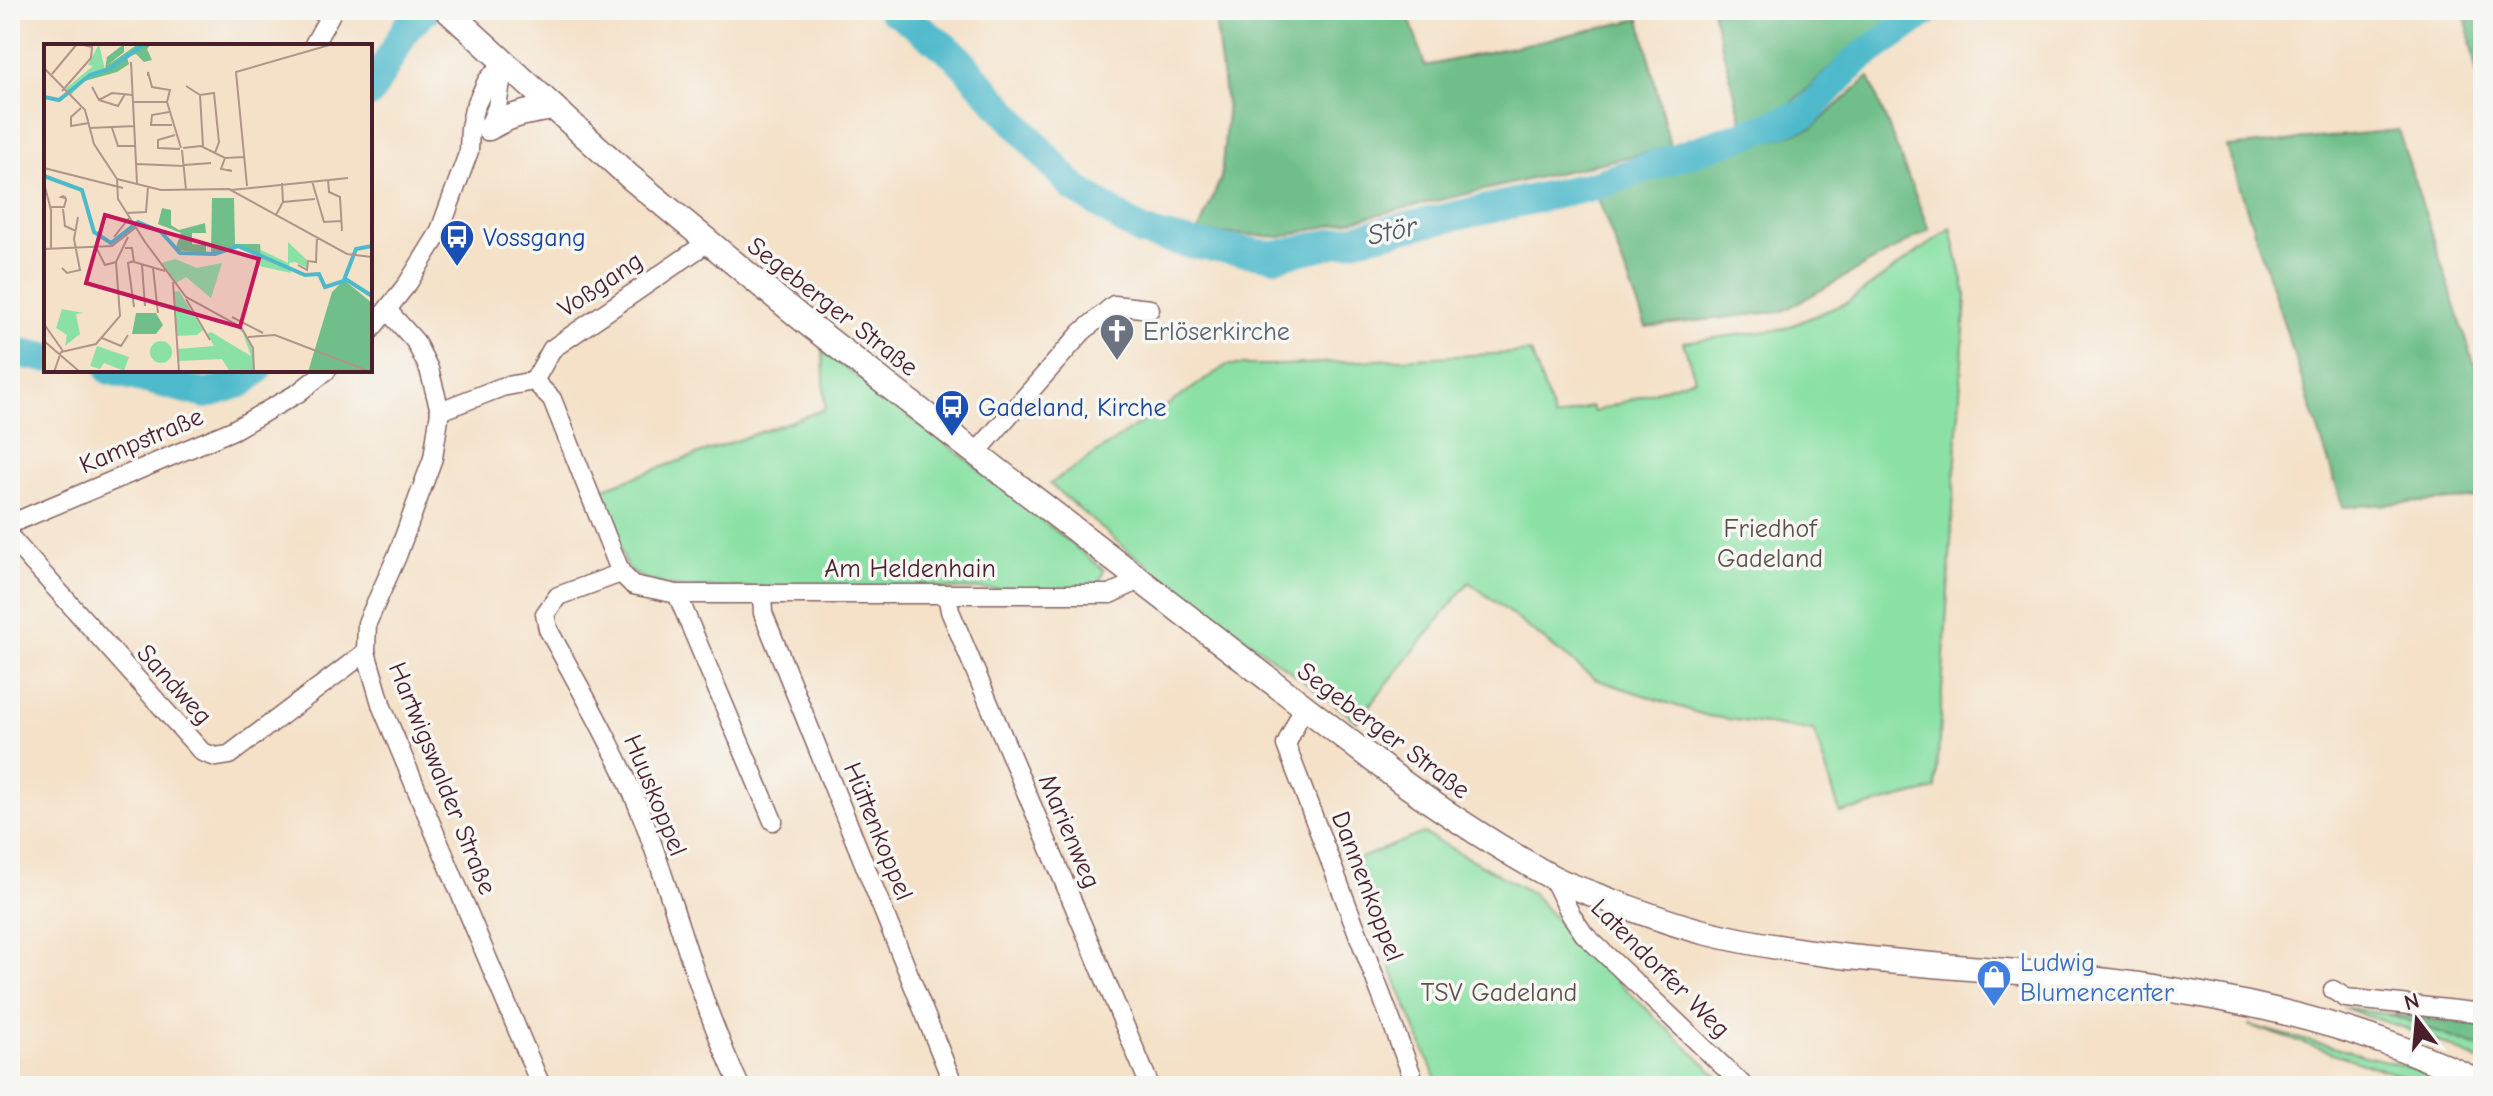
<svg xmlns="http://www.w3.org/2000/svg" width="2493" height="1096" viewBox="0 0 2493 1096" font-family="'Comic Neue',sans-serif">
	<rect width="100%" height="100%" fill="#f6f6f2"/>
	<filter id="ink" filterUnits="userSpaceOnUse"><feTurbulence type="fractalNoise" baseFrequency=".0125" numOctaves="2"/><feDisplacementMap in="SourceGraphic" scale="16" xChannelSelector="R" yChannelSelector="G"/><feConvolveMatrix kernelMatrix="1 2 1 2 8 2 1 2 1" color-interpolation-filters="sRGB"/></filter>
	<filter id="wash" filterUnits="userSpaceOnUse"><feTurbulence type="fractalNoise" baseFrequency=".006" numOctaves="4" result="noise"/><feDisplacementMap in="SourceGraphic" scale="32" xChannelSelector="R" yChannelSelector="G"/><feGaussianBlur stdDeviation="1.8" result="paint"/><feColorMatrix in="noise" values="0 0 0 0 0 0 0 0 0 0 0 0 0 0 0 0 0 1.4 0 .05"/><feComposite in="paint" operator="in"/></filter>
	<g filter="url(#wash)">
		<rect width="100%" height="100%" fill="#f4e1c8"/>
		<g fill="#8be1a5" stroke="#6a8068" stroke-width="2">
			<polygon points="1951,228 1966,295 1936,789 1840,813 1814,731 1707,716 1595,679 1469,582 1357,721 1127,550 1050,484 1227,365 1284,365 1531,352 1555,419 1591,406 1594,412 1695,378 1683,342 1783,329 1848,302"/>
			<polygon points="823,351 969,461 1104,570 1099,583 1082,589 683,588 648,581 628,569 598,490 825,409"/>
			<polygon points="1423,833 1532,893 1578,944 1728,1086 1439,1086 1348,863"/>
			<polygon points="2342,1007 2387,1014 2481,1048 2483,1062 2427,1036"/>
			<polygon points="2248,1025 2416,1069 2449,1086 2432,1086"/>
		</g>
		<g fill="#70bf8a" stroke="#5d6f5a" stroke-width="2">
			<polygon points="1214,10 1407,10 1425,66 1640,19 1670,147 1280,237 1198,232 1221,178 1227,112"/>
			<polygon points="1712,10 1910,10 1843,55 1786,109 1743,125"/>
			<polygon points="2464,10 2483,10 2483,104"/>
			<polygon points="1869,77 1929,230 1783,311 1646,327 1596,193 1812,128"/>
			<polygon points="2398,130 2483,391 2483,498 2343,507 2227,147"/>
			<polygon points="2387,1014 2483,1025 2483,1049 2481,1048"/>
		</g>
		<g fill="none" stroke-linecap="round" stroke-linejoin="round">
			<g stroke="#4eb9cb" stroke-width="30">
				<polyline points="892,10 898,12 955,55 1073,187 1142,232 1191,244 1275,256 1596,185 1805,114 1857,60 1928,10"/>
				<polyline points="370,93 407,27 426,10"/>
				<polyline points="10,351 46,358"/>
				<polyline points="110,370 206,394 241,383 257,370"/>
			</g>
		</g>
	</g>
	<g filter="url(#ink)">
		<g fill="none" stroke-linecap="round" stroke-linejoin="round">
			<defs>
				<g id="minor">
					<polyline points="313,46 333,10"/>
					<polyline points="487,131 497,107 504,63"/>
					<polyline points="388,311 415,341 429,369 440,411 433,458 397,556 367,623 366,652 382,707 541,1086"/>
					<polyline points="370,331 408,283 439,233 469,151 470,127 474,109 487,81 504,62"/>
					<polyline points="534,381 552,349 708,242"/>
					<polyline points="440,411 502,387 534,381 552,399 621,573 633,585 677,594 1110,594 1140,580"/>
					<polyline points="976,453 1082,332 1114,305 1150,309"/>
					<polyline points="10,524 233,430 298,393 327,370"/>
					<polyline points="10,537 202,752 216,757 229,755 366,652"/>
					<path d="M621,573L558,596L545,614L548,629C582,692 619,755 644,821C677,910 699,1001 740,1086"/>
					<polyline points="677,594 773,821"/>
					<polyline points="762,594 763,613 954,1086"/>
					<polyline points="947,594 950,611 1150,1086"/>
					<polyline points="1304,706 1286,745 1416,1086"/>
					<polyline points="1553,878 1571,915 1584,934 1744,1086"/>
					<polyline points="2333,990 2346,998 2483,1013"/>
				</g>
				<g id="major">
					<path d="M447,10L630,177L807,323L1402,782C1450,816 1499,848 1550,876C1564,884 1580,889 1595,895C1630,908 1667,923 1704,932C1817,960 1936,964 2052,975C2200,989 2349,1017 2483,1084"/>
					<path d="M489,128C509,115 530,111 554,108"/>
				</g>
			</defs>
			<use href="#minor" stroke="#866362" stroke-width="21"/>
			<use href="#major" stroke="#866362" stroke-width="27"/>
			<use href="#minor" stroke="#fff" stroke-width="18"/>
			<use href="#major" stroke="#fff" stroke-width="24"/>
		</g>
	</g>
	<defs>
		<symbol id="bus-pin" viewBox="-11 -11 22 30"><path d="M0 17L-7.5 6A9.5 9.5 0 1 1 7.5 6Z" fill="#1a4fb4" stroke="#f6f6f2"/><path d="M-5-6H5V4H4V6H2V4H-2V6H-4V4H-5ZM-3.5-4V0h7V-4ZM-3.5 1.2v1.5H-2V1.2ZM2 1.2v1.5H3.5V1.2Z" fill="#fff"/></symbol>
		<symbol id="church-pin" viewBox="-11 -11 22 30"><path d="M0 17L-7.5 6A9.5 9.5 0 1 1 7.5 6Z" fill="#6b7280" stroke="#f6f6f2"/><path d="M-1.2-6h2.4v3.5h3.3v2.4h-3.3V6h-2.4V-.1h-3.3v-2.4h3.3Z" fill="#fff"/></symbol>
		<symbol id="shop-pin" viewBox="-11 -11 22 30"><path d="M0 17L-7.5 6A9.5 9.5 0 1 1 7.5 6Z" fill="#3f7fe0" stroke="#f6f6f2"/><path d="M-5-2.5h2.3a2.7 3.5 0 0 1 5.4 0H5L5.5 6h-11ZM-1.5-2.5h3a1.5 2.3 0 0 0-3 0Z" fill="#fff"/></symbol>
	</defs>
	<g fill-rule="evenodd">
		<use href="#bus-pin" x="437" y="217" width="40" height="54"/>
		<use href="#church-pin" x="1097" y="311" width="40" height="54"/>
		<use href="#bus-pin" x="932" y="387" width="40" height="54"/>
		<use href="#shop-pin" x="1974" y="957" width="40" height="54"/>
	</g>
	<g text-anchor="middle" stroke-width="7" stroke-linejoin="round" paint-order="stroke">
		<g font-size="26" fill="#164399" stroke="#f6f6f2" text-anchor="start">
			<text x="483" y="246">Vossgang</text>
			<text x="978" y="416">Gadeland, Kirche</text>
		</g>
		<g font-size="26" fill="#4a1f2b" stroke="#f6f6f2">
			<text transform="translate(600 284) rotate(-34)" y="9">Voßgang</text>
			<text transform="translate(833 306) rotate(38)" y="9">Segeberger Straße</text>
			<text transform="translate(141 440) rotate(-23)" y="9">Kampstraße</text>
			<text x="910" y="577">Am Heldenhain</text>
			<text transform="translate(175 684) rotate(48)" y="9">Sandweg</text>
			<text transform="translate(1384 730) rotate(37)" y="9">Segeberger Straße</text>
			<text transform="translate(443 778) rotate(68)" y="9">Hartwigswalder Straße</text>
			<text transform="translate(656 795) rotate(68)" y="9">Huuskoppel</text>
			<text transform="translate(879 831) rotate(68)" y="9">Hüttenkoppel</text>
			<text transform="translate(1070 831) rotate(67)" y="9">Marienweg</text>
			<text transform="translate(1368 886) rotate(69)" y="9">Dannenkoppel</text>
			<text transform="translate(1661 968) rotate(45)" y="9">Latendorfer Weg</text>
		</g>
		<g font-size="26" fill="#5b616d" stroke="#f6f6f2" text-anchor="start">
			<text x="1143" y="340">Erlöserkirche</text>
		</g>
		<g font-size="26" fill="#5a504a" stroke="#f6f6f2">
			<text x="1770" y="537">Friedhof<tspan x="1770" dy="30">Gadeland</tspan></text>
			<text x="1499" y="1001">TSV Gadeland</text>
		</g>
		<g font-size="26" fill="#366cbe" stroke="#f6f6f2" text-anchor="start">
			<text x="2020" y="971">Ludwig<tspan x="2020" dy="30">Blumencenter</tspan></text>
		</g>
		<g font-size="28" font-style="italic" fill="#4b5563" stroke="#f6f6f2">
			<text transform="translate(1392 230) rotate(-12)" y="10">Stör</text>
		</g>
	</g>
	<g transform="translate(44 44)">
		<rect width="328" height="328" fill="#f4e1c8"/>
		<path d="M55,0L61,26L46,31L26,52L20,46L49,22L44,21ZM244,198L264,217L263,224L251,218L245,219L247,229L215,222L217,206L244,219ZM131,215L153,224L178,219L167,254L142,233L132,239L118,219ZM135,247L159,286L153,291L133,292L129,248ZM18,265L40,269L32,270L36,290L21,302L23,291L12,284ZM182,274L192,280L196,284L206,298L210,313L209,328H186L178,315L135,317L134,305L170,302L163,290L167,288L207,312L199,289ZM106 308a11 11 0 1 1 22 0a11 11 0 1 1-22 0ZM53,302L85,313L80,327L60,319L56,325L46,322Z" fill="#8be1a5"/>
		<path d="M80,0V8L64,21L94,0H107L103,5L108,16L100,18L92,10L83,13L85,20L73,28L37,38L61,26L63,13ZM168,154H190L191,200H216L217,213L195,202L167,209ZM118,164L127,166V181L135,186L161,179L162,189H148V200L162,201V209L131,206L137,189L114,180ZM300,236L328,259V328H264L288,248ZM92,269H112L119,281L112,290H88Z" fill="#70bf8a"/>
		<path fill="none" stroke="#4eb9cb" stroke-width="4" d="M0,53L15,56L46,31L65,25L101,0M0,132L38,146L50,188L67,199L94,178L117,188L136,209L171,210L194,202L261,231L275,230L281,243L303,236L328,252M300,236L312,205L328,202"/>
		<path fill="none" stroke="#b09389" stroke-width="2" d="M87,18L93,139M0,24L41,66L50,100L73,135L74,155L101,198L142,253L197,283L209,304L210,328M8,30L33,0M104,32V28L108,43L126,46L123,58M142,42L156,51L170,49L175,98L171,109M48,43L55,56L68,49L89,51M18,47L47,14L48,3L35,0M156,51L159,102M55,56L74,62L81,50M90,58H123M123,58L137,104M37,64L27,73V82L45,79M125,68L108,71L107,81H128M46,84L91,82M68,84L74,102H92M131,91L114,96V104L136,105M139,104L157,102L181,114L200,113M138,106L142,146M181,114L177,125L188,127L184,126M93,120L140,122M140,121L167,119M0,124L79,144M73,135L117,146L185,145L303,210L328,213M284,136L285,148L296,153L298,187M268,137L280,178L297,177M0,139L7,166V205M203,142L192,28L289,0M187,146L304,134M239,158L271,155M7,163H20L22,156V155L21,154V153L19,152L17,153L21,154M19,165L21,182L32,187M82,169L102,168L104,143M232,171L239,158L238,139M70,193L85,174M52,203L61,221L72,218M81,204H88L90,218L121,227M0,205L68,202L91,184M90,217L84,219L90,263M98,221L101,262M254,221L263,226L264,217L272,218L273,193M18,224L23,229L36,226L30,195L34,173M109,224L114,269M129,238L135,328M142,255L166,296M188,273L219,289M0,280L19,307M204,293L231,291L327,328M58,294L77,302L84,291M0,297L36,328M10,328L17,308L52,300L76,272L72,218L84,193"/>
		<path fill="#c2185b" fill-opacity="0.15" stroke="#c2185b" stroke-width="4" d="M61,171L215,215L196,283L42,239Z"/>
		<rect width="328" height="328" fill="none" stroke="#4a1f2b" stroke-width="4"/>
	</g>
	<rect width="2493" height="1096" fill="none" stroke="#f6f6f2" stroke-width="40"/>
	<g transform="translate(2417 1020) rotate(344)" stroke="#f6f6f2" stroke-width="6" paint-order="stroke">
	<path d="M0-6L14 30L0 20L-14 30Z" fill="#4a1f2b"/>
	<text y="-12" font-size="22" font-weight="bold" text-anchor="middle" fill="#4a1f2b">N</text>
	</g>
</svg>
